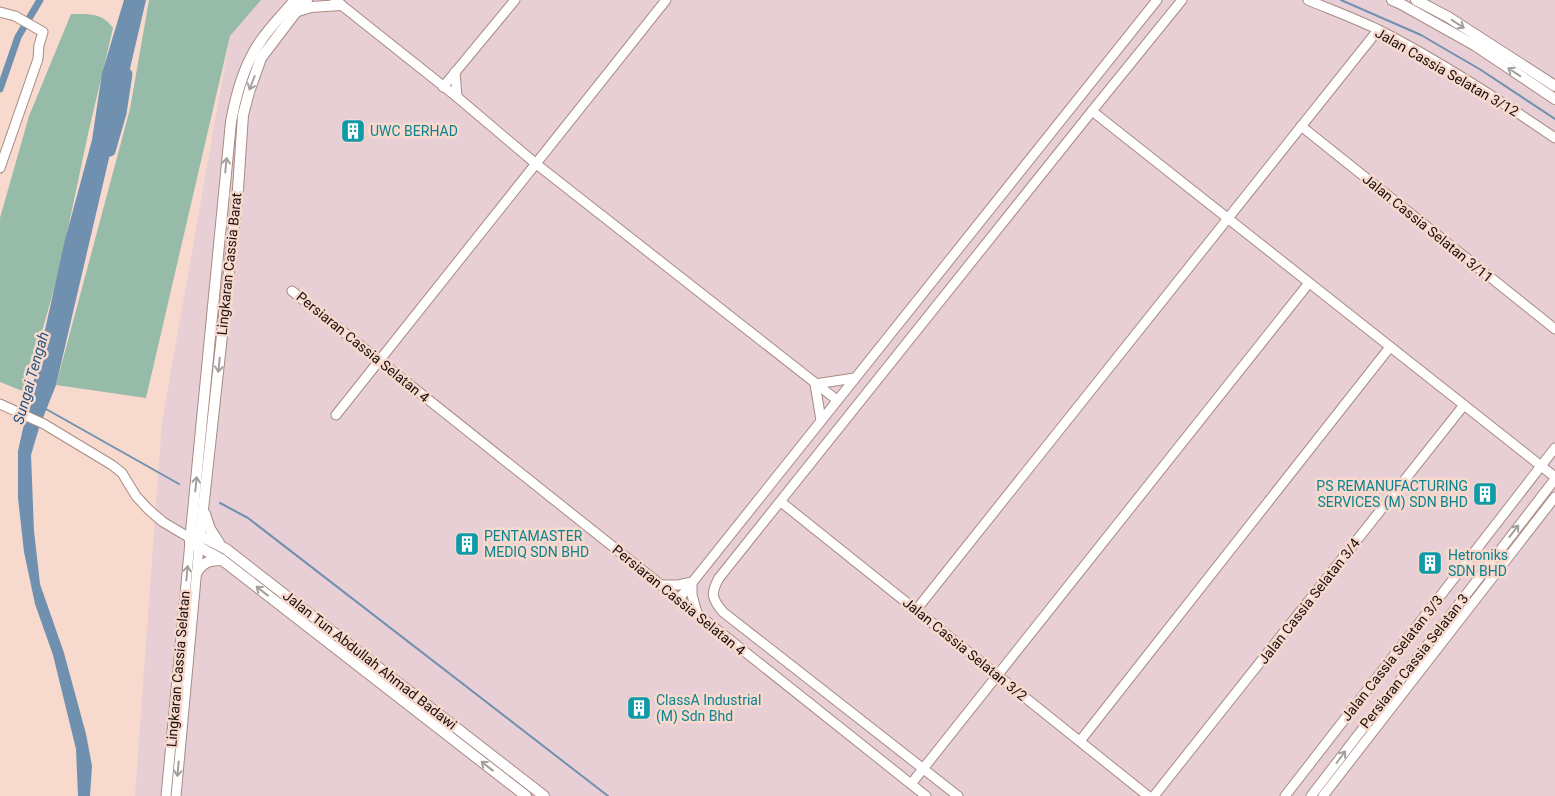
<svg xmlns="http://www.w3.org/2000/svg" width="1555" height="796" viewBox="0 0 1555 796" font-family="Roboto,sans-serif">
	<rect width="100%" height="100%" fill="#f7d9cd"/>
	<polygon fill="#e8cfd6" points="261,0 1555,0 1555,796 135,796 162,422 230,36"/>
	<g fill="#96bba8">
		<polygon points="149,0 261,0 230,36 146,398 56,385 130,109"/>
		<path d="M71,14C88,14 102,12 113,28L88,134L59,271L25,392L0,382V218L29,116Z"/>
	</g>
	<polygon fill="#7090b0" points="124,0 146,0 56,385 39,428 31,455 34,531 40,584 64,653 86,734 92,766 90,796 78,796 76,749 53,655 35,604 24,552 18,498 18,451 65,240 92,140 102,73"/>
	<g fill="none" stroke-linecap="round" stroke-linejoin="round">
		<g stroke="#7090b0" stroke-width="2">
			<polyline points="1341,0 1421,35 1481,70 1555,119"/>
			<polyline points="46,409 179,484"/>
			<polyline points="220,503 248,518 608,796"/>
		</g>
		<polyline stroke="#7090b0" stroke-width="7" points="0,89 18,37 40,0"/>
		<polyline stroke="#7090b0" stroke-width="11" points="110,151 121,113 127,74"/>
		<defs>
			<g id="minor">
				<polyline points="335,0 457,97 535,163 837,400"/>
				<path d="M1308,0C1332,10 1356,19 1379,30C1440,61 1498,99 1555,138"/>
				<polyline points="0,12 15,16 43,32 39,45 38,59 0,168"/>
				<polyline points="455,72 457,97"/>
				<polyline points="443,87 515,0"/>
				<polyline points="1092,111 1555,477"/>
				<polyline points="1301,126 1555,329"/>
				<polyline points="292,291 926,796"/>
				<polyline points="0,404 44,424 112,465 122,473 136,496 148,509 163,522 190,538"/>
				<polyline points="336,415 666,0"/>
				<polyline points="821,420 815,384 855,378"/>
				<polyline points="781,502 1148,796"/>
				<polyline points="660,585 678,585 692,582 692,595 697,613"/>
				<polyline points="679,599 1157,0"/>
				<polyline points="916,610 1378,30"/>
				<polyline points="1080,741 1390,347"/>
				<polyline points="911,784 1309,283"/>
				<polyline points="166,796 190,542"/>
				<polyline points="176,796 199,546"/>
				<path d="M958,796L723,612C712,599 710,594 719,578L1092,111L1182,0"/>
				<polyline points="1154,796 1464,405"/>
				<polyline points="1285,796 1555,448"/>
				<polyline points="1311,796 1555,479"/>
				<polyline points="1323,796 1555,497"/>
			</g>
			<g id="major">
				<path d="M295,0C284,13 272,25 262,39C245,62 236,94 231,122L190,542L221,559L526,796"/>
				<polyline points="1392,0 1401,4 1476,46 1555,99"/>
				<polyline points="1416,0 1448,17 1555,86"/>
				<polyline points="298,11 311,7 341,5"/>
				<polyline points="205,514 210,529 219,543"/>
				<polyline points="197,534 226,549 544,796"/>
				<polyline points="199,546 238,189 243,115 249,92 261,58 296,12 307,0"/>
				<path d="M197,572C203,562 210,560 222,560"/>
			</g>
		</defs>
		<use href="#minor" stroke="#a88b81" stroke-width="11"/>
		<use href="#major" stroke="#a88b81" stroke-width="12"/>
		<use href="#minor" stroke="#fff" stroke-width="9"/>
		<use href="#major" stroke="#fff" stroke-width="10"/>
	</g>
	<defs><path id="oneway-shaft" d="M-6 0H5M1.5-3L5.5 0L1.5 3" fill="none" stroke-width="1.6" stroke-linecap="round" stroke-linejoin="round" transform="scale(1.25)"/></defs>
	<g stroke="#a39f9e">
		<use href="#oneway-shaft" transform="translate(1458 24) rotate(33)"/>
		<use href="#oneway-shaft" transform="translate(1514 72) rotate(-146)"/>
		<use href="#oneway-shaft" transform="translate(252 83) rotate(111)"/>
		<use href="#oneway-shaft" transform="translate(226 165) rotate(-84)"/>
		<use href="#oneway-shaft" transform="translate(219 365) rotate(96)"/>
		<use href="#oneway-shaft" transform="translate(196 484) rotate(-84)"/>
		<use href="#oneway-shaft" transform="translate(1514 531) rotate(-52)"/>
		<use href="#oneway-shaft" transform="translate(187 573) rotate(-85)"/>
		<use href="#oneway-shaft" transform="translate(262 591) rotate(-142)"/>
		<use href="#oneway-shaft" transform="translate(1341 757) rotate(-53)"/>
		<use href="#oneway-shaft" transform="translate(487 766) rotate(-142)"/>
		<use href="#oneway-shaft" transform="translate(178 769) rotate(95)"/>
	</g>
	<defs>
		<symbol id="building-square" viewBox="-11 -11 22 22"><rect x="-9" y="-9" width="18" height="18" rx="4" fill="#0f9aa8" stroke="#f7d9cd"/><path d="M-4-6H4V6H1V3H-1V6H-4ZM-2.5-4.3h1.7v1.8h-1.7ZM.8-4.3h1.7v1.8H.8ZM-2.5-1h1.7V.8h-1.7ZM.8-1h1.7V.8H.8Z" fill="#fff"/></symbol>
	</defs>
	<g fill-rule="evenodd">
		<use href="#building-square" x="339" y="117" width="28" height="28"/>
		<use href="#building-square" x="1471" y="480" width="28" height="28"/>
		<use href="#building-square" x="453" y="530" width="28" height="28"/>
		<use href="#building-square" x="1416" y="549" width="28" height="28"/>
		<use href="#building-square" x="625" y="694" width="28" height="28"/>
	</g>
	<g text-anchor="middle" stroke-width="5" stroke-linejoin="round" paint-order="stroke">
		<g font-size="14" fill="#1a0f0c" stroke="#f7d9cd">
			<text transform="translate(1447 72) rotate(30)" y="5">Jalan Cassia Selatan 3/12</text>
			<text transform="translate(1428 228) rotate(39)" y="5">Jalan Cassia Selatan 3/11</text>
			<text transform="translate(229 264) rotate(-84)" y="5">Lingkaran Cassia Barat</text>
			<text transform="translate(363 347) rotate(39)" y="5">Persiaran Cassia Selatan 4</text>
			<text transform="translate(679 600) rotate(39)" y="5">Persiaran Cassia Selatan 4</text>
			<text transform="translate(1309 601) rotate(-52)" y="5">Jalan Cassia Selatan 3/4</text>
			<text transform="translate(965 649) rotate(39)" y="5">Jalan Cassia Selatan 3/2</text>
			<text transform="translate(1392 658) rotate(-52)" y="5">Jalan Cassia Selatan 3/3</text>
			<text transform="translate(370 660) rotate(38)" y="5">Jalan Tun Abdullah Ahmad Badawi</text>
			<text transform="translate(1414 661) rotate(-52)" y="5">Persiaran Cassia Selatan 3</text>
			<text transform="translate(178 669) rotate(-85)" y="5">Lingkaran Cassia Selatan</text>
		</g>
		<g font-size="14" fill="#0d838f" stroke="#f7d9cd" text-anchor="start">
			<text x="370" y="136">UWC BERHAD</text>
			<text x="1468" y="491" text-anchor="end">PS REMANUFACTURING<tspan x="1468" dy="16">SERVICES (M) SDN BHD</tspan></text>
			<text x="484" y="541">PENTAMASTER<tspan x="484" dy="16">MEDIQ SDN BHD</tspan></text>
			<text x="1448" y="560">Hetroniks<tspan x="1448" dy="16">SDN BHD</tspan></text>
			<text x="656" y="705">ClassA Industrial<tspan x="656" dy="16">(M) Sdn Bhd</tspan></text>
		</g>
		<g font-size="15" font-style="italic" fill="#255582" stroke="#f7d9cd">
			<text transform="translate(31 378) rotate(-74)" y="5">Sungai Tengah</text>
		</g>
	</g>
</svg>
